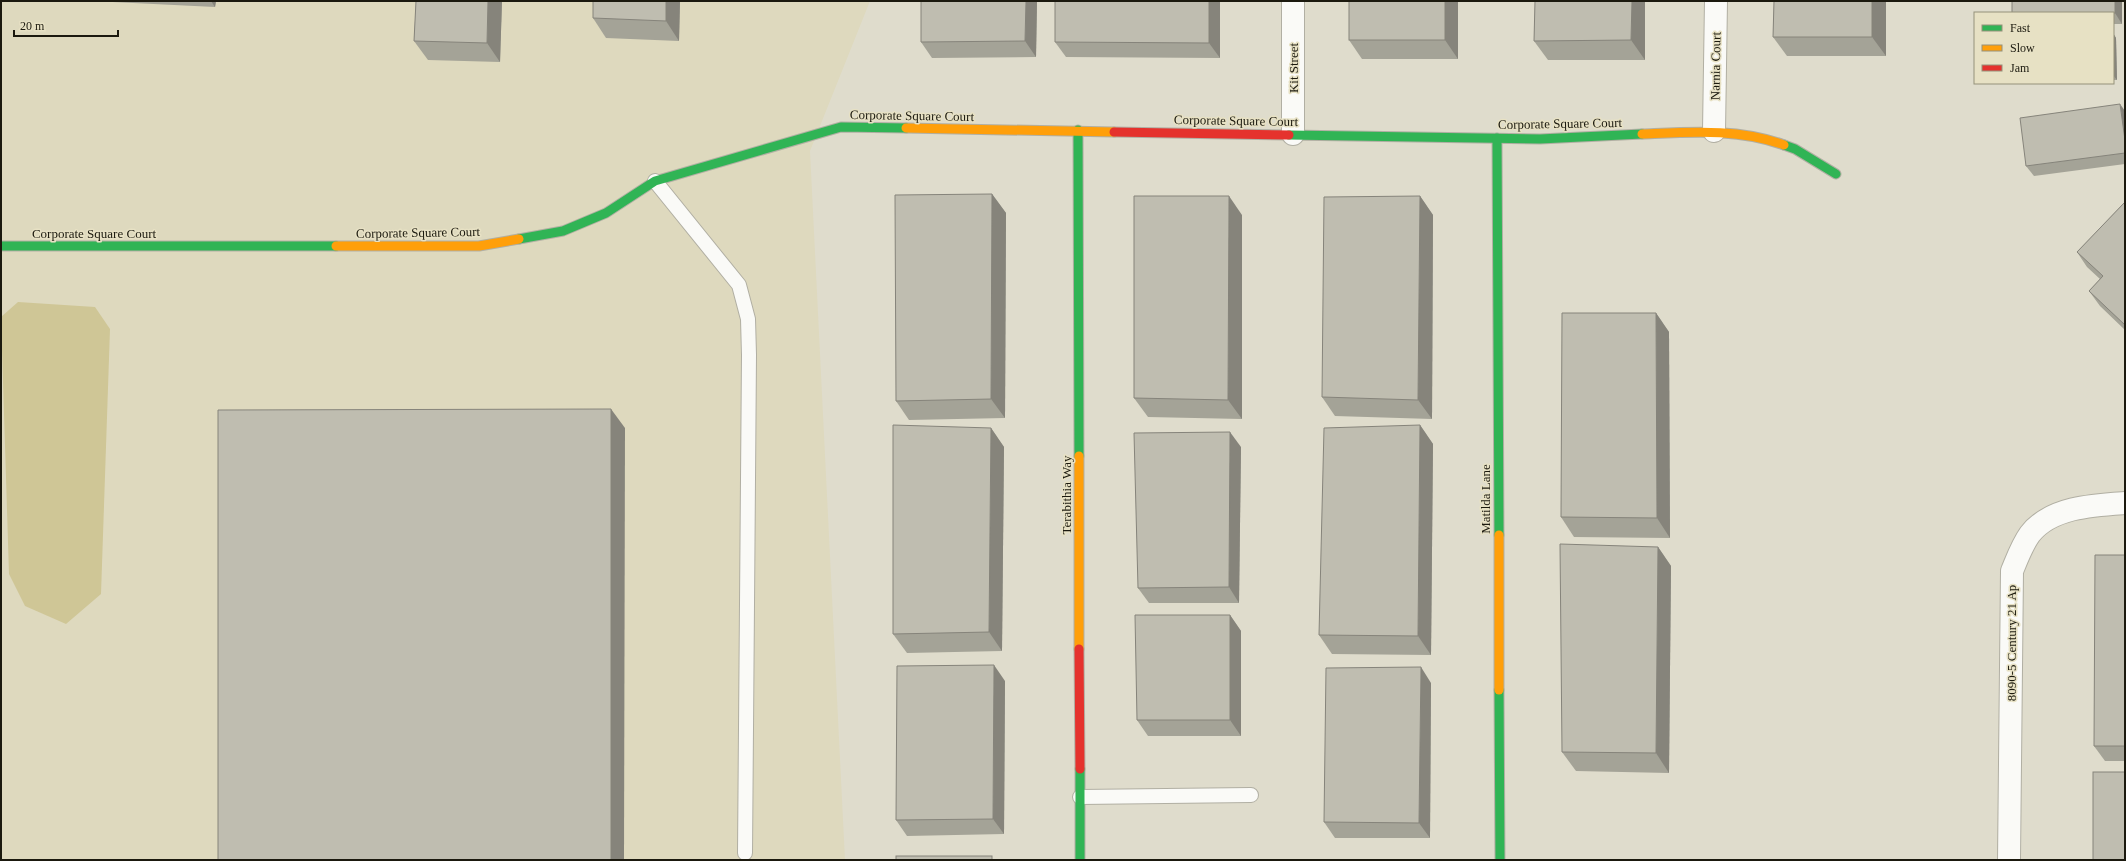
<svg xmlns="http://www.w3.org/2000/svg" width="2126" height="861" viewBox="0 0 2126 861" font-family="'Times New Roman',serif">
	<rect width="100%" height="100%" fill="#dfdccc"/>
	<polygon fill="#ded9be" points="1,1 870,1 810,151 845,860 1,860"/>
	<polygon fill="#cfc696" points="18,302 95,307 110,329 101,594 66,624 25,606 9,574 1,317"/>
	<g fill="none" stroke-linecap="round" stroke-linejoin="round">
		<defs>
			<g id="lane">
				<polyline points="655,181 739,285 748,319 749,355 745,853"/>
				<polyline points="1080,797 1251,795"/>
			</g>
			<g id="street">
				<polyline points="1293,1 1293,134"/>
				<polyline points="1714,131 1716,1"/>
				<path d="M2009,860L2012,571C2017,559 2022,545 2030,534C2051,507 2094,505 2125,503"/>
			</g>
			<g id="fast">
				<polyline points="1078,130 1079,456"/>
				<polyline points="1289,135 1540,139 1642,134"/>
				<polyline points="1497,138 1499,535"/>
				<polyline points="1784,145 1795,149 1836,174"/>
				<polyline points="519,239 563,231 606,213 655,181 841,127 906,128"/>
				<polyline points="1,246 336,246"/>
				<polyline points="1499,690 1500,860"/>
				<polyline points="1080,769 1080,860"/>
			</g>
			<g id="slow">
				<polyline points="906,128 1114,132"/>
				<path d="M1642,134C1690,132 1739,128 1784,145"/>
				<polyline points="336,246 479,246 519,239"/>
				<polyline points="1079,456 1079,649"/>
				<polyline points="1499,535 1499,690"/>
			</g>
			<g id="jam">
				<polyline points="1114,132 1289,135"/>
				<polyline points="1079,649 1080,769"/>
			</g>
		</defs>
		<use href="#lane" stroke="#b1afa3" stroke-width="16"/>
		<use href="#street" stroke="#b1afa3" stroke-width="24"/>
		<use href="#fast" stroke="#b1afa3" stroke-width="11"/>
		<use href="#slow" stroke="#b1afa3" stroke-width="11"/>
		<use href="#jam" stroke="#b1afa3" stroke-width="11"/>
		<use href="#lane" stroke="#fafaf7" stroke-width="14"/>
		<use href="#street" stroke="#fafaf7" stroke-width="22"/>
		<use href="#fast" stroke="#30b455" stroke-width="9"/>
		<use href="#slow" stroke="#ff9f0a" stroke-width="9"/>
		<use href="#jam" stroke="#e5322d" stroke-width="9"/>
	</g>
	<g fill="#a4a397">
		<polygon points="92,1 216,1 215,7"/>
		<polygon points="416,1 502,1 500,62 428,60 414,41"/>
		<polygon points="680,1 679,41 606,38 593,18"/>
		<polygon points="1037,1 1036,57 932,58 921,42"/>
		<polygon points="1055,1 1220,1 1220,58 1066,57 1055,42"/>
		<polygon points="1458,1 1458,59 1362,59 1349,40"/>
		<polygon points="1535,1 1645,1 1645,60 1548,60 1534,41"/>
		<polygon points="1774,1 1886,1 1886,56 1787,56 1773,37"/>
		<polygon points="2012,1 2122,1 2122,24 2113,24 2113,13"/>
		<polygon points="2113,33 2116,38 2117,80 2113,80"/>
		<polygon points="2125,111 2125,164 2034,176 2026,166"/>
		<polygon points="992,194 1006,213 1005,418 909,420 896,401"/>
		<polygon points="1420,196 1433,215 1432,419 1335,416 1322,397"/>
		<polygon points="2125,202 2125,330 2100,306 2089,291 2100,279 2087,267 2077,252"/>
		<polygon points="1242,215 1242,419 1148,417 1134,398"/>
		<polygon points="1656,313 1669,332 1670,538 1574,537 1561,517"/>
		<polygon points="1420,425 1433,444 1431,655 1332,654 1319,635"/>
		<polygon points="991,428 1004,447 1002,651 907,653 893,634"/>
		<polygon points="1241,447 1239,603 1149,603 1138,588"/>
		<polygon points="1658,547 1671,566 1669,773 1576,771 1562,752"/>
		<polygon points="2125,555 2125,761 2105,761 2094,746"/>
		<polygon points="1230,615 1241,631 1241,736 1148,736 1137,720"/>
		<polygon points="1005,681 1004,834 907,836 896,820"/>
		<polygon points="1431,683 1430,838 1335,838 1324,822"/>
	</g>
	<g fill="#86847b">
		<polygon points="211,1 216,1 215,7"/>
		<polygon points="488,1 502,1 500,62 487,43"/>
		<polygon points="666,1 680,1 679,41 666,21"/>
		<polygon points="1026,1 1037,1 1036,57 1025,41"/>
		<polygon points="1209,1 1220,1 1220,58 1209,43"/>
		<polygon points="1445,1 1458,1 1458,59 1445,40"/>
		<polygon points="1632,1 1645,1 1645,60 1631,40"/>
		<polygon points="1872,1 1886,1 1886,56 1872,37"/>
		<polygon points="2115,1 2122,1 2122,24 2115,13"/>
		<polygon points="2113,33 2116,38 2117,80 2113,75"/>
		<polygon points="2120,104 2125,111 2125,140"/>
		<polygon points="992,194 1006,213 1005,418 991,399"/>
		<polygon points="1229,196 1242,215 1242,419 1228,400"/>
		<polygon points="1420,196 1433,215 1432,419 1418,400"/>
		<polygon points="1656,313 1669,332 1670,538 1657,518"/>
		<polygon points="611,409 625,428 624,860 611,860"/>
		<polygon points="1420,425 1433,444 1431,655 1418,636"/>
		<polygon points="991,428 1004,447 1002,651 989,632"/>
		<polygon points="1230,432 1241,447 1239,603 1229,587"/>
		<polygon points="1658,547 1671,566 1669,773 1656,753"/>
		<polygon points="1230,615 1241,631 1241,736 1230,720"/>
		<polygon points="994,665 1005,681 1004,834 993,819"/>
		<polygon points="1421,667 1431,683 1430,838 1419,823"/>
	</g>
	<g fill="#bfbdb0" stroke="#86847b">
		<polygon points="416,1 488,1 487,43 414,41"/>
		<polygon points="593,1 666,1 666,21 593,18"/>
		<polygon points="921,1 1026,1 1025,41 921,42"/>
		<polygon points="1055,1 1209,1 1209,43 1055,42"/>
		<rect x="1349" y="1" width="96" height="39"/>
		<polygon points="1535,1 1632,1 1631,40 1534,41"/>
		<polygon points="1774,1 1872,1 1872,37 1773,37"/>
		<rect x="2012" y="1" width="103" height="12"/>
		<polygon points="2120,104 2125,140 2125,153 2026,166 2020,118"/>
		<polygon points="992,194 991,399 896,401 895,195"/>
		<polygon points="1134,196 1229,196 1228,400 1134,398"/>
		<polygon points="1420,196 1418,400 1322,397 1324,197"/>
		<polygon points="2125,202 2125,325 2089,291 2103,276 2077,252"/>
		<polygon points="1562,313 1656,313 1657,518 1561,517"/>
		<polygon points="611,409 611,860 218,860 218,410"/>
		<polygon points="893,425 991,428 989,632 893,634"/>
		<polygon points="1420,425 1418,636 1319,635 1324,428"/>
		<polygon points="1230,432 1229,587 1138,588 1134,433"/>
		<polygon points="1560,544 1658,547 1656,753 1562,752"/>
		<polygon points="2095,555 2125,555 2125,746 2094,746"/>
		<polygon points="1135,615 1230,615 1230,720 1137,720"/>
		<polygon points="994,665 993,819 896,820 897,666"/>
		<polygon points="1421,667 1419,823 1324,822 1326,668"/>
		<rect x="2093" y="772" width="32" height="88"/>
		<rect x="896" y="856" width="96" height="4"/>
	</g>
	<g text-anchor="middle" stroke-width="3" stroke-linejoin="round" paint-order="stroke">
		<g font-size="13" fill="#1b190e" stroke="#e7e1c4">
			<text transform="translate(1715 66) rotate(-89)" y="5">Narnia Court</text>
			<text transform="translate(1293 68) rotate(-90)" y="5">Kit Street</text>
			<text transform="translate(912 115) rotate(1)" y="5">Corporate Square Court</text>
			<text transform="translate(1236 120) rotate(1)" y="5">Corporate Square Court</text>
			<text transform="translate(1560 123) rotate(-1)" y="5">Corporate Square Court</text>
			<text transform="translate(418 232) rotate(-1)" y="5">Corporate Square Court</text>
			<text x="94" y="238">Corporate Square Court</text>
			<text transform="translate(1066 495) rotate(-90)" y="5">Terabithia Way</text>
			<text transform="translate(1485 499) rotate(-90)" y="5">Matilda Lane</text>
			<text transform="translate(2011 643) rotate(-90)" y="5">8090-5 Century 21 Ap</text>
		</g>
	</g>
	<rect width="2126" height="861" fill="none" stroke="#1b190e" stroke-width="4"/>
	<rect x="1974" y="12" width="140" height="72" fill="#e7e1c4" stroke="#95917b"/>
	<rect x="1982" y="25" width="20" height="6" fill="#30b455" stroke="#95917b"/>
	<text x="2010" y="32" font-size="12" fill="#1b190e">Fast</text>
	<rect x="1982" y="45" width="20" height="6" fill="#ff9f0a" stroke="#95917b"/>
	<text x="2010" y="52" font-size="12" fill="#1b190e">Slow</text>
	<rect x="1982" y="65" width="20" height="6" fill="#e5322d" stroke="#95917b"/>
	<text x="2010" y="72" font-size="12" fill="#1b190e">Jam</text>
	<path d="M14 30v6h104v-6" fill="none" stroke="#1b190e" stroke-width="2"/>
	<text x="20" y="30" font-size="12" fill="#1b190e" stroke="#e7e1c4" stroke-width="3" paint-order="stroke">20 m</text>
</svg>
